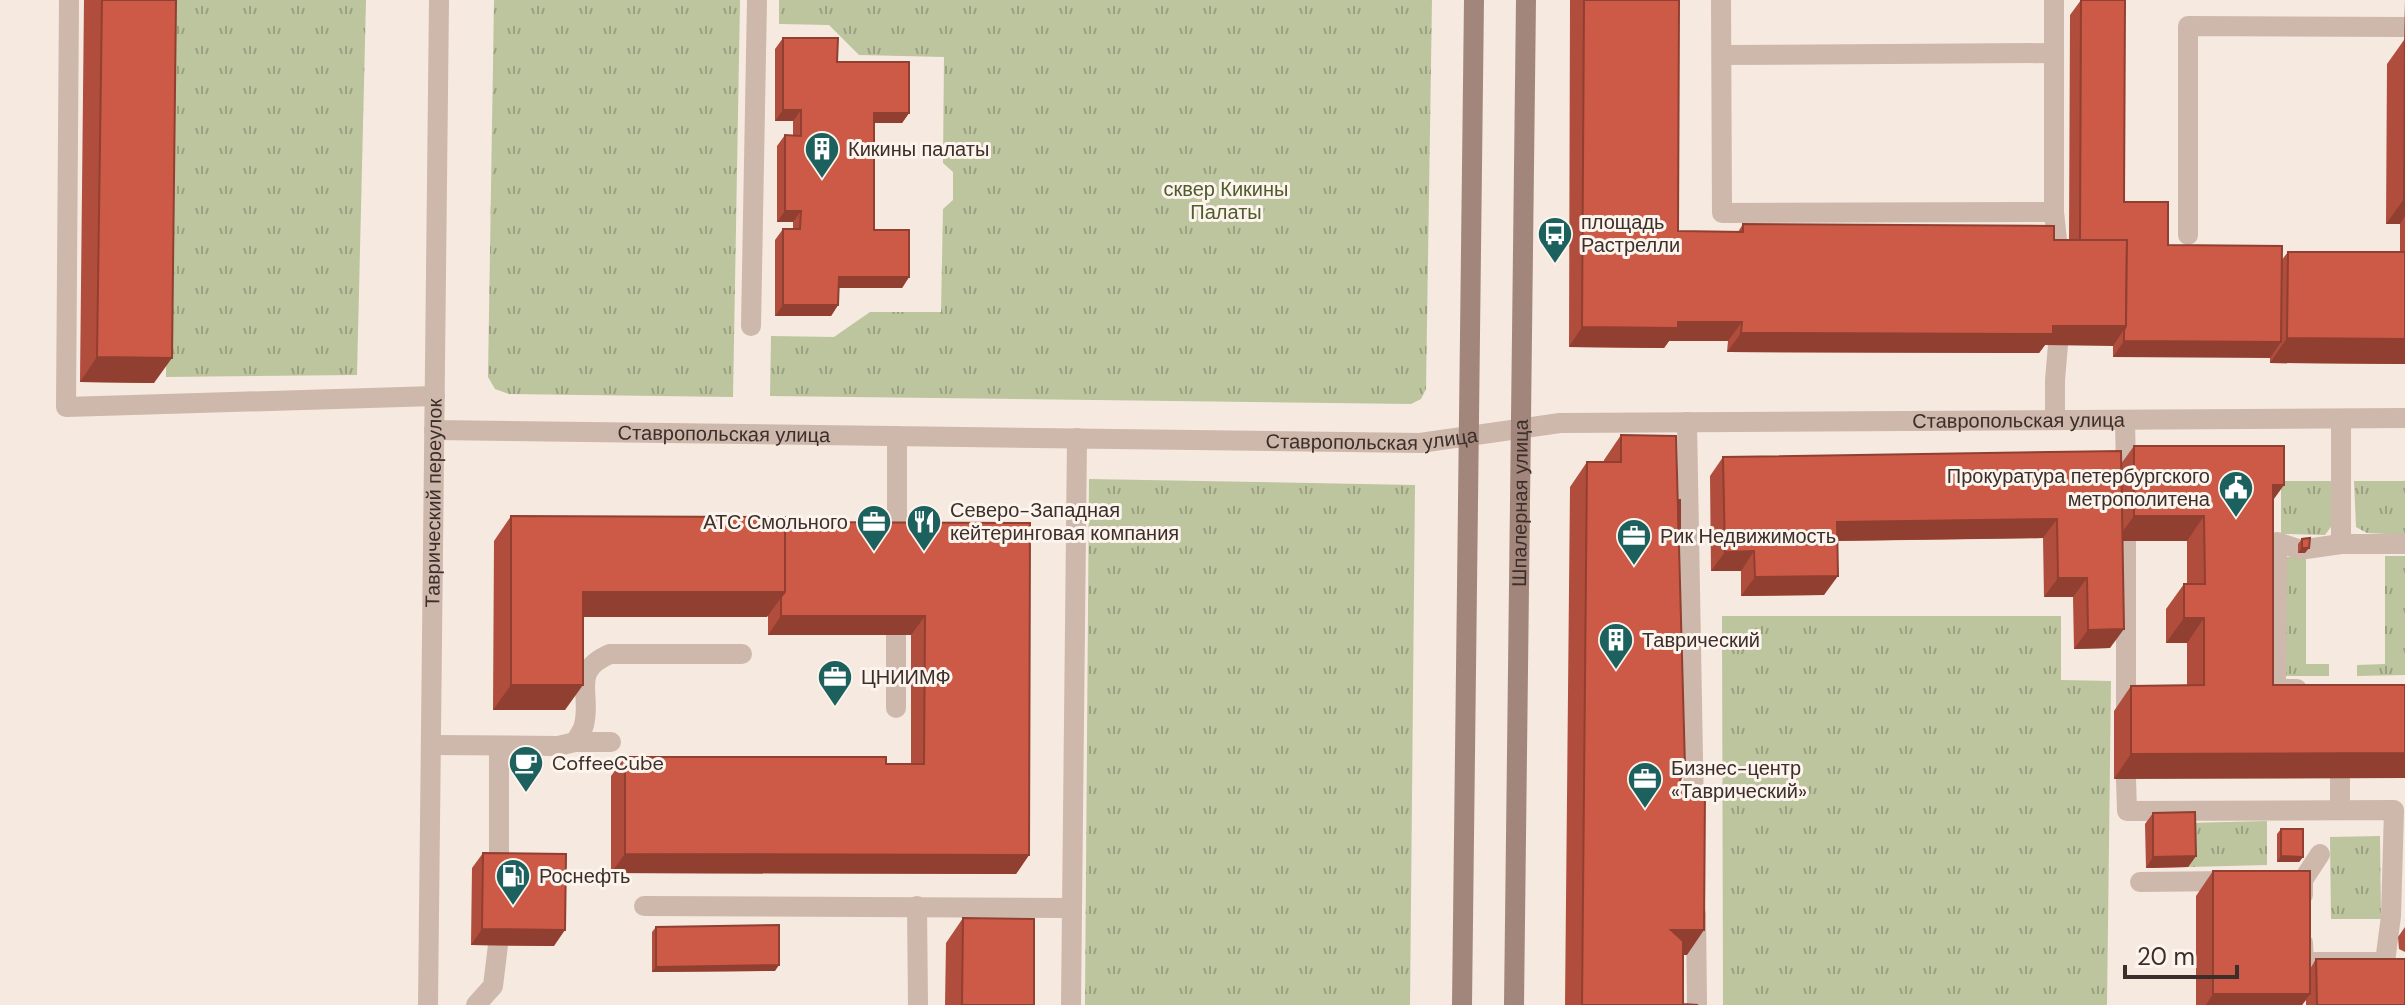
<svg xmlns="http://www.w3.org/2000/svg" width="2405" height="1005" viewBox="0 0 2405 1005" font-family="'DM Sans',sans-serif">
	<defs>
		<pattern id="grass-tufts" width="24" height="20" patternUnits="userSpaceOnUse" patternTransform="scale(2)"><rect width="24" height="20" fill="#bcc59e"/><path d="M3 7l-1-3M5 7V3M7 7l1-3M15 17l-1-3M17 17v-4M19 17l1-3" fill="none" stroke="#9aa081"/></pattern>
	</defs>
	<rect width="100%" height="100%" fill="#f5e9e0"/>
	<g fill="url(#grass-tufts)">
		<polygon points="170,0 366,0 357,375 166,377"/>
		<polygon points="494,0 740,0 733,397 509,394 495,389 488,377"/>
		<polygon points="779,0 1432,0 1426,389 1421,399 1411,404 770,396 771,336 834,337 870,312 941,312 943,209 953,200 953,172 943,163 944,57 859,55 829,25 779,24"/>
		<polygon points="1089,479 1415,485 1410,1005 1085,1005"/>
		<polygon points="2281,481 2332,481 2333,524 2325,535 2281,534"/>
		<polygon points="2354,481 2405,481 2405,535 2367,533 2356,527"/>
		<polygon points="2306,556 2306,664 2329,664 2329,676 2285,676 2285,557"/>
		<polygon points="2385,556 2405,556 2405,675 2357,676 2357,665 2385,664"/>
		<polygon points="1722,616 2061,616 2061,680 2111,681 2107,1005 1723,1005"/>
		<polygon points="2267,821 2267,865 2188,867 2187,823"/>
		<polygon points="2380,836 2381,919 2331,919 2330,837"/>
	</g>
	<g fill="none" stroke-linecap="round" stroke-linejoin="round">
		<g stroke="#ceb7ab" stroke-width="20">
			<polyline points="69,0 66,407 435,396"/>
			<polyline points="1721,0 1722,213 2054,212"/>
			<polyline points="2054,0 2054,212 2059,260"/>
			<polyline points="1722,55 2054,53"/>
			<polyline points="2188,235 2188,26 2405,27"/>
			<polyline points="751,326 757,0"/>
			<polyline points="2341,419 2341,544 2405,544"/>
			<polyline points="2055,420 2055,380 2058,345"/>
			<polyline points="2125,420 2126,471"/>
			<polyline points="1687,422 1694,814"/>
			<polyline points="2126,541 2126,710"/>
			<polyline points="897,542 897,436"/>
			<polyline points="2306,549 2341,544"/>
			<polyline points="2297,689 2276,689 2277,542 2298,549"/>
			<polyline points="896,708 896,635"/>
			<polyline points="575,742 611,742"/>
			<path d="M432,745L558,746L575,742C578,737 583,730 584,725C592,693 570,671 610,654H742"/>
			<polyline points="2126,779 2127,811 2394,810 2391,916 2385,962 2304,962 2303,943"/>
			<polyline points="2340,810 2340,778"/>
			<polyline points="499,869 499,746"/>
			<polyline points="2140,882 2231,881"/>
			<polyline points="2303,895 2303,880 2320,854"/>
			<polyline points="644,906 1072,908"/>
			<polyline points="917,906 918,1005"/>
			<polyline points="1696,914 1697,1005"/>
			<polyline points="476,1005 493,986 498,945"/>
			<polyline points="1071,1005 1077,438"/>
		</g>
		<g stroke="#ceb7ab" stroke-width="20">
			<path id="s1" d="M434,430L1420,443L1560,423L2405,418"/>
			<path id="s2" d="M428,1005L439,0"/>
		</g>
		<g stroke="#a2867b" stroke-width="20">
			<polyline points="1462,1005 1474,0"/>
			<path id="s3" d="M1514,1005L1526,0"/>
		</g>
	</g>
	<g fill="#b04d3c">
		<polygon points="84,0 176,0 154,383 80,382"/>
		<polygon points="1570,0 1679,0 1678,231 1738,232 1743,224 2069,240 2070,15 2081,0 2124,202 2168,245 2281,261 2288,252 2400,252 2400,224 2386,224 2387,64 2404,40 2405,0 2405,364 2270,363 2270,357 2113,357 2113,345 2045,345 2039,353 1727,352 1728,341 1669,341 1664,348 1569,347"/>
		<polygon points="783,38 837,62 909,113 902,123 874,123 874,230 909,277 902,288 839,288 838,305 831,316 775,316 775,240 783,229 793,229 793,222 777,222 777,146 785,135 793,136 793,121 775,121 775,49"/>
		<polygon points="1621,435 1678,500 1680,543 1679,545 1677,789 1687,955 1683,955 1683,1004 1698,1005 1565,1005 1570,487 1587,462 1604,462 1604,460"/>
		<polygon points="2134,446 2273,501 2273,685 2114,779 2114,711 2131,686 2187,685 2187,643 2166,643 2166,609 2184,584 2187,584 2187,541 2122,541 2110,648 2074,649 2073,597 2044,597 2043,538 1837,541 1824,595 1741,596 1741,571 1711,571 1710,476 1723,457 2121,464"/>
		<polygon points="511,516 785,522 1030,523 1029,855 1016,874 611,873 611,776 625,757 911,764 911,635 768,635 768,616 583,617 565,710 493,710 494,541"/>
		<polygon points="2302,539 2305,553 2298,553 2298,544"/>
		<polygon points="2153,813 2196,856 2188,867 2146,868 2145,824"/>
		<polygon points="2281,829 2303,857 2299,862 2277,862 2277,834"/>
		<polygon points="483,853 554,946 471,945 472,868"/>
		<polygon points="2213,871 2310,969 2316,959 2405,1005 2306,1005 2306,1000 2302,1005 2196,1005 2196,896"/>
		<polygon points="963,918 1034,1005 945,1005 946,943"/>
		<polygon points="656,927 775,971 652,972 652,932"/>
		<polygon points="2405,927 2405,952 2399,949 2398,937"/>
	</g>
	<g fill="#903f31">
		<polygon points="783,110 801,110 793,121 775,121"/>
		<polygon points="874,113 909,113 902,123 866,123"/>
		<polygon points="2404,199 2405,199 2405,216 2400,224 2386,224"/>
		<polygon points="785,211 801,211 793,222 777,222"/>
		<polygon points="839,277 909,277 902,288 831,288"/>
		<polygon points="783,305 838,305 831,316 775,316"/>
		<polygon points="1678,322 1742,322 1728,341 1669,341 1664,348 1569,347 1582,327"/>
		<polygon points="2053,326 2126,326 2113,346 2045,345 2039,353 1727,352 1741,333"/>
		<polygon points="2287,338 2405,339 2405,364 2270,363"/>
		<polygon points="2124,341 2281,342 2270,358 2113,357"/>
		<polygon points="97,357 172,358 154,383 80,382"/>
		<polygon points="2273,485 2284,485 2266,510"/>
		<polygon points="2134,516 2204,516 2187,541 2116,541"/>
		<polygon points="2057,519 2043,538 1823,541 1837,522"/>
		<polygon points="2302,548 2309,548 2305,553 2298,553"/>
		<polygon points="1754,551 1741,571 1711,571 1725,552"/>
		<polygon points="1838,576 1824,595 1741,596 1755,577"/>
		<polygon points="2058,578 2087,578 2073,597 2044,597"/>
		<polygon points="583,592 785,592 767,617 566,617"/>
		<polygon points="781,616 925,616 911,635 768,635"/>
		<polygon points="2184,618 2204,618 2187,643 2166,643"/>
		<polygon points="2124,629 2110,648 2074,649 2088,630"/>
		<polygon points="511,685 583,685 565,710 493,710"/>
		<polygon points="2405,753 2405,778 2114,779 2131,754"/>
		<polygon points="625,854 1029,855 1016,874 611,873"/>
		<polygon points="2196,856 2188,867 2146,868 2153,857"/>
		<polygon points="2281,856 2303,857 2299,862 2277,862"/>
		<polygon points="482,929 565,930 554,946 471,945"/>
		<polygon points="1671,930 1704,930 1687,955 1654,955"/>
		<polygon points="779,965 775,971 652,972 656,967"/>
		<polygon points="2213,994 2310,994 2302,1005 2206,1005"/>
	</g>
	<g fill="#cd5a46" stroke="#903f31" stroke-width="2">
		<polygon points="102,0 176,0 172,358 97,357"/>
		<polygon points="1584,0 1679,0 1678,231 1743,232 1743,224 2054,226 2054,240 2127,240 2126,326 2053,326 2053,334 1741,333 1742,322 1678,322 1678,328 1582,327"/>
		<polygon points="2081,0 2125,0 2124,202 2168,202 2168,245 2282,246 2281,342 2124,341 2124,330 2126,326 2127,240 2080,240"/>
		<polygon points="783,38 838,38 837,62 909,62 909,113 874,113 874,230 909,230 909,277 839,277 838,305 783,305 783,229 800,229 801,211 785,211 785,135 801,136 801,110 783,110"/>
		<polygon points="2405,39 2405,199 2404,199"/>
		<polygon points="2288,252 2405,252 2405,339 2287,338"/>
		<polygon points="1621,435 1676,436 1685,767 1677,789 1705,790 1704,930 1671,930 1683,941 1683,1004 1698,1005 1582,1005 1587,462 1621,462"/>
		<polygon points="2134,446 2284,446 2284,485 2273,485 2273,685 2405,685 2405,753 2131,754 2131,686 2204,685 2204,618 2184,618 2184,584 2205,584 2204,516 2134,516"/>
		<polygon points="2121,451 2124,629 2088,630 2087,578 2058,578 2057,519 1837,522 1838,576 1755,577 1754,551 1725,552 1723,457"/>
		<polygon points="1678,500 1680,500 1680,543 1679,543"/>
		<polygon points="511,516 785,517 785,592 583,592 583,685 511,685"/>
		<polygon points="785,522 1030,523 1029,855 625,854 625,757 886,757 886,764 924,764 925,616 781,616 781,597 785,592"/>
		<polygon points="2310,538 2309,548 2302,548 2302,539"/>
		<polygon points="2195,812 2196,856 2153,857 2153,813"/>
		<polygon points="2281,829 2303,829 2303,857 2281,856"/>
		<polygon points="483,853 566,854 565,930 482,929"/>
		<rect x="2213" y="871" width="97" height="123"/>
		<polygon points="963,918 1034,919 1034,1005 962,1005"/>
		<polygon points="779,925 779,965 656,967 656,927"/>
		<polygon points="2316,959 2405,959 2405,1005 2317,1005"/>
	</g>
	<defs>
		<symbol id="building-pin" viewBox="-11 -11 22 30"><path d="M0 17L-7.5 6A9.5 9.5 0 1 1 7.5 6Z" fill="#1c615e" stroke="#fcf4ed"/><path d="M-4-6H4V6H1V3H-1V6H-4ZM-2.5-4.3h1.7v1.8h-1.7ZM.8-4.3h1.7v1.8H.8ZM-2.5-1h1.7V.8h-1.7ZM.8-1h1.7V.8H.8Z" fill="#fff"/></symbol>
		<symbol id="bus-pin" viewBox="-11 -11 22 30"><path d="M0 17L-7.5 6A9.5 9.5 0 1 1 7.5 6Z" fill="#1c615e" stroke="#fcf4ed"/><path d="M-5-6H5V4H4V6H2V4H-2V6H-4V4H-5ZM-3.5-4V0h7V-4ZM-3.5 1.2v1.5H-2V1.2ZM2 1.2v1.5H3.5V1.2Z" fill="#fff"/></symbol>
		<symbol id="civic-pin" viewBox="-11 -11 22 30"><path d="M0 17L-7.5 6A9.5 9.5 0 1 1 7.5 6Z" fill="#1c615e" stroke="#fcf4ed"/><path d="M-.6-6.5H3V-4.5H.6V-3L4-1V1h2V6H-6V1h2V-1L-.6-3ZM-1.2 2.5V6h2.4V2.5Z" fill="#fff"/></symbol>
		<symbol id="office-pin" viewBox="-11 -11 22 30"><path d="M0 17L-7.5 6A9.5 9.5 0 1 1 7.5 6Z" fill="#1c615e" stroke="#fcf4ed"/><path d="M-6-3h4V-5.5h4V-3h4V5H-6ZM-1-4.5V-3h2v-1.5ZM-6 0V1H6V0Z" fill="#fff"/></symbol>
		<symbol id="restaurant-pin" viewBox="-11 -11 22 30"><path d="M0 17L-7.5 6A9.5 9.5 0 1 1 7.5 6Z" fill="#1c615e" stroke="#fcf4ed"/><path d="M-5-6h1v4h1v-4h1v4h1v-4h1v5L-1.5 .5V6h-2V.5L-5-1ZM5-6V6H3V1.5H1.5Q1.5-4 5-6Z" fill="#fff"/></symbol>
		<symbol id="cafe-pin" viewBox="-11 -11 22 30"><path d="M0 17L-7.5 6A9.5 9.5 0 1 1 7.5 6Z" fill="#1c615e" stroke="#fcf4ed"/><path d="M-5.5-4.5H6V0H3Q3 3.5 0 3.5H-2.5Q-5.5 3.5-5.5 0ZM3-3.2v2h1.7v-2ZM-6 4.5H4V6H-6Z" fill="#fff"/></symbol>
		<symbol id="fuel-pin" viewBox="-11 -11 22 30"><path d="M0 17L-7.5 6A9.5 9.5 0 1 1 7.5 6Z" fill="#1c615e" stroke="#fcf4ed"/><path d="M-5.5-6h7V0h2V4h1.3V-2.5L3-4.5l.8-.8L6-3V5H2.5V1h-1V6h-7ZM-4.2-4.7v3.2H.2V-4.7Z" fill="#fff"/></symbol>
	</defs>
	<g fill-rule="evenodd">
		<use href="#building-pin" x="802" y="129" width="40" height="54"/>
		<use href="#bus-pin" x="1535" y="214" width="40" height="54"/>
		<use href="#civic-pin" x="2216" y="468" width="40" height="54"/>
		<use href="#office-pin" x="854" y="502" width="40" height="54"/>
		<use href="#restaurant-pin" x="904" y="502" width="40" height="54"/>
		<use href="#office-pin" x="1614" y="516" width="40" height="54"/>
		<use href="#building-pin" x="1596" y="620" width="40" height="54"/>
		<use href="#office-pin" x="815" y="657" width="40" height="54"/>
		<use href="#cafe-pin" x="506" y="743" width="40" height="54"/>
		<use href="#office-pin" x="1625" y="759" width="40" height="54"/>
		<use href="#fuel-pin" x="493" y="856" width="40" height="54"/>
	</g>
	<g text-anchor="middle" stroke-width="6" stroke-linejoin="round" paint-order="stroke">
		<g font-size="20" fill="#3c2e2a" stroke="#fcf4ed" text-anchor="start">
			<text x="848" y="156">Кикины палаты</text>
			<text x="1581" y="229">площадь<tspan x="1581" dy="23">Растрелли</tspan></text>
			<text x="2210" y="483" text-anchor="end">Прокуратура петербургского<tspan x="2210" dy="23">метрополитена</tspan></text>
			<text x="950" y="517">Северо-Западная<tspan x="950" dy="23">кейтеринговая компания</tspan></text>
			<text x="848" y="529" text-anchor="end">АТС Смольного</text>
			<text x="1660" y="543">Рик Недвижимость</text>
			<text x="1642" y="647">Таврический</text>
			<text x="861" y="684">ЦНИИМФ</text>
			<text x="552" y="770">CoffeeCube</text>
			<text x="1671" y="775">Бизнес-центр<tspan x="1671" dy="23">«Таврический»</tspan></text>
			<text x="539" y="883">Роснефть</text>
		</g>
		<g font-size="20" fill="#4f5c2c" stroke="#fcf4ed">
			<text x="1226" y="196">сквер Кикины<tspan x="1226" dy="23">Палаты</tspan></text>
		</g>
		<g font-size="20" fill="#3c2e2a" stroke="#fcf4ed">
			<text dy="7" stroke="none"><textPath href="#s1" startOffset="1586">Ставропольская улица</textPath></text>
			<text dy="7" stroke="none"><textPath href="#s1" startOffset="290">Ставропольская улица</textPath></text>
			<text dy="7" stroke="none"><textPath href="#s1" startOffset="938">Ставропольская улица</textPath></text>
			<text dy="7" stroke="none"><textPath href="#s2" startOffset="502">Таврический переулок</textPath></text>
			<text dy="7" stroke="none"><textPath href="#s3" startOffset="502">Шпалерная улица</textPath></text>
		</g>
	</g>
	<path d="M2125 965v12h112v-12" fill="none" stroke="#3c2e2a" stroke-width="4"/>
	<text x="2137" y="965" font-size="24" fill="#3c2e2a" stroke="#fcf4ed" stroke-width="6" paint-order="stroke">20 m</text>
</svg>
